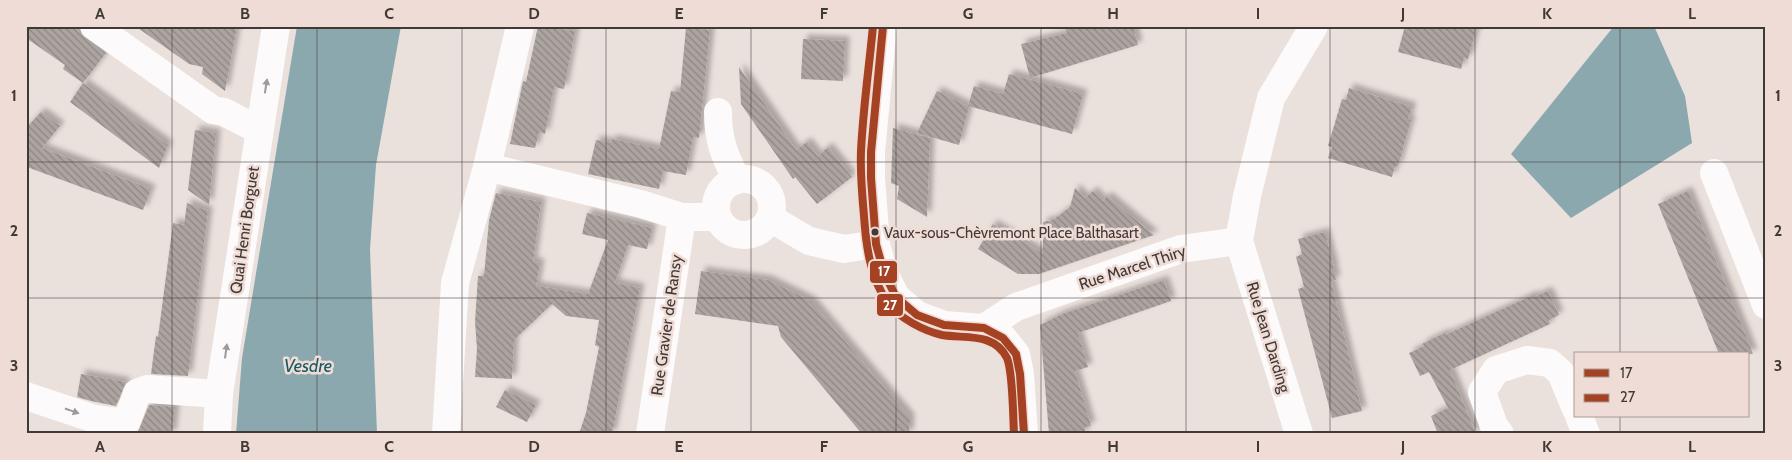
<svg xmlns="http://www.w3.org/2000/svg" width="1792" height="460" viewBox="0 0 1792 460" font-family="Cabin,sans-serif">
	<defs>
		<pattern id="building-back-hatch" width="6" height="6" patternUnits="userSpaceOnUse" patternTransform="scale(1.25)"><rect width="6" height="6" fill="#aca4a1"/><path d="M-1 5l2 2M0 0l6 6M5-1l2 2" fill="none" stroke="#8d8784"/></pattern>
		<filter id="shadow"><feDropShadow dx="4.5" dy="-4.5" stdDeviation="2.5" flood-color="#0004"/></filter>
	</defs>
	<rect width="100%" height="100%" fill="#eae0dc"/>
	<g fill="#8aa8ae">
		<polygon points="297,26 401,26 376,165 370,249 377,434 236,434 242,358"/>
		<polygon points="1614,26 1654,26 1685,96 1692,143 1571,218 1511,154"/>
	</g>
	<g fill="url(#building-back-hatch)" filter="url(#shadow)">
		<polygon points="26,26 71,26 106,53 83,83 63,69 65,65 26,38"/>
		<polygon points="135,26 237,26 225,91 202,74 203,67 189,64"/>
		<polygon points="538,26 560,26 559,29 575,31 564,89 554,87 545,134 539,132 535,148 510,144 523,81 526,82"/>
		<polygon points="1065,26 1133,26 1138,45 1030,78 1021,44 1067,33"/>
		<polygon points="1405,26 1477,26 1468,59 1464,58 1461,69 1398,52"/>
		<polygon points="686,28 710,30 699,138 693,137 686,175 663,171 659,189 588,174 596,140 611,143 612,139 659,149 671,91 680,92"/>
		<polygon points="803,39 845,41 843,81 801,79"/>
		<polygon points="739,67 796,150 807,142 818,156 828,147 852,177 817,204 795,177 793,179 741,104"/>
		<polygon points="1009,74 1083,94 1072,134 968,106 974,86 1003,94"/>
		<polygon points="83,83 168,145 159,168 70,102"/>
		<polygon points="1349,88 1412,107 1408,119 1411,120 1398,166 1395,166 1392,177 1328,158 1332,147 1328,146 1342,99 1346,100"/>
		<polygon points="937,91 969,107 959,145 917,133"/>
		<polygon points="41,112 60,126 42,148 151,189 143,210 27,167 26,169 26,128"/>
		<polygon points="893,128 930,138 927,217 897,199 899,186 891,183"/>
		<polygon points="195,130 216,133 209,205 188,190"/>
		<polygon points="1075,188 1085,198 1093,191 1103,201 1107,196 1154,235 1039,274 1018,274 978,249 993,224 1043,254 1043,222 1053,220 1070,207"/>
		<polygon points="1688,191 1746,336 1753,354 1719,354 1658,204"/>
		<polygon points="496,193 541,202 533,262 540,263 536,286 588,294 608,240 582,234 587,213 652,228 647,249 628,245 615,283 640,288 612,434 579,434 586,413 599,347 595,345 599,320 566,316 552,304 514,340 512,379 475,377 477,349 475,322 478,276 484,276 489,220"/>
		<polygon points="187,203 208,211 188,376 151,374 156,336 158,337 173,223 184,225"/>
		<polygon points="1325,232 1334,268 1333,268 1336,280 1331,281 1362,411 1332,418 1298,289 1304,287 1296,257 1302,254 1298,239"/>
		<polygon points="701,271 768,280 811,301 910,418 909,434 862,434 781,337 778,326 695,314"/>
		<polygon points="1164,280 1171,301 1078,333 1088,367 1075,371 1091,426 1085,427 1085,434 1049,434 1040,325 1062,314"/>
		<polygon points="1548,291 1559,315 1549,320 1550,324 1450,370 1476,434 1438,434 1431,416 1448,408 1429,372 1420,376 1409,353 1424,346 1422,344 1434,338 1445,333 1445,335 1533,295 1534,297"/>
		<polygon points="81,374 126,382 116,406 91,401 77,397"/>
		<polygon points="505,390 536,405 527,422 496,407"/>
		<polygon points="149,405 175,407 172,434 137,434"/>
	</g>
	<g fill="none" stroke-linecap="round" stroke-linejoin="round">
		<g stroke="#fcfafa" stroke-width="28">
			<polyline points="94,26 213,110 224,112 259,130"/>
			<polyline points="883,26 871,152 871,178 876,244 884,273 896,297 917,315 944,325 984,328 1003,338 1016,354 1020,374 1024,434"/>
			<path d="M718,112C718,140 724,155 737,180"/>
			<polyline points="487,167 641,204 682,217 717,217"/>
			<polyline points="1714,173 1766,305"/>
			<circle cx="744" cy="207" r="28"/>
			<polyline points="770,218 809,241 844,249 876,244"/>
			<polyline points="1239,241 1299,434"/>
			<polyline points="984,328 1016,307 1181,249 1239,241 1247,196 1271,98 1314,26"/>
			<polyline points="26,396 95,419 126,423 137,393 147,389 219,394"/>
			<polyline points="1579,416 1586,434"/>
			<polyline points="446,434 455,283 487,167 520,26"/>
			<polyline points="650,434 682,217"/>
			<polyline points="1500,434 1494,426 1482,392 1496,370 1527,360 1550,363 1561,373 1576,409"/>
		</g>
		<polyline stroke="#fcfafa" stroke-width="28" points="217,434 219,394 276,26"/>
		<defs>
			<polyline id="bus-1" points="883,26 871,152 871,178 876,244 884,273 896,297 917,315 944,325 984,328 1003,338 1016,354 1020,374 1024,434"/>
			<path id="bus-2" d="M873,26C869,68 863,109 861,151C860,173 862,194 864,216C866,245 870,278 888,303C899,318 924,331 942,335C965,339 994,332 1007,358C1013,372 1013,417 1014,434"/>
		</defs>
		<use href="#bus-1" stroke="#f0dcd6" stroke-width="11"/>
		<use href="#bus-2" stroke="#f0dcd6" stroke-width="11"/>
		<use href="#bus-1" stroke="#a64224" stroke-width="8"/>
		<use href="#bus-2" stroke="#a64224" stroke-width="8"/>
	</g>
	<defs><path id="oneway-solid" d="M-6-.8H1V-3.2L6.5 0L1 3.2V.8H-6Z" transform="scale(1.25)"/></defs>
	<g fill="#9e9a98">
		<use href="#oneway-solid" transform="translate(266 86) rotate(-81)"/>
		<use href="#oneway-solid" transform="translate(226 351) rotate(-82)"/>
		<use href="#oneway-solid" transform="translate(72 411) rotate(19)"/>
	</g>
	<path fill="none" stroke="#403936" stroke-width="1" stroke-opacity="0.55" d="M172,26V434M317,26V434M462,26V434M606,26V434M751,26V434M896,26V434M1041,26V434M1186,26V434M1330,26V434M1475,26V434M1620,26V354M26,162H1766M26,298H1766M1620,416V434"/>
	<circle fill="#403936" stroke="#f0dcd6" stroke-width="2" cx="875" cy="232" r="4.5"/>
	<g text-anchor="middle" stroke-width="5" stroke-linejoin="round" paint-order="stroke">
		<g font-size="15" fill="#403936" stroke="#f0dcd6" text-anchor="start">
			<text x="884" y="238">Vaux-sous-Chèvremont Place Balthasart</text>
		</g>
		<g font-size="16" fill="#403936" stroke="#f0dcd6">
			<text transform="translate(244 230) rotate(-82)" y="6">Quai Henri Borguet</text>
			<text transform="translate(1132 267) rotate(-18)" y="6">Rue Marcel Thiry</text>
			<text transform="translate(666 325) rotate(-82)" y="6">Rue Gravier de Ransy</text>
			<text transform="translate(1269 337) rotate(73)" y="6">Rue Jean Darding</text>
		</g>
		<g font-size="18" font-style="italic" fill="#175965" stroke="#f0dcd6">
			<text x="308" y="372">Vesdre</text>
		</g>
	</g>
	<g stroke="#f0dcd6" stroke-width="2">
		<rect x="869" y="260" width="29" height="24" rx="5" fill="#a64224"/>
		<rect x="876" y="293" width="28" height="24" rx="5" fill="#a64224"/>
	</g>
	<g font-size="14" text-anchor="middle" font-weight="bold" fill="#fff">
		<text x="884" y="276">17</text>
		<text x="890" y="310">27</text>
	</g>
	<rect width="1792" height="460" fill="none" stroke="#f0dcd6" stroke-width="55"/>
	<rect x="1574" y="352" width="175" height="65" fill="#f0dcd6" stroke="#aa9b96"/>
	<rect x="1584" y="369" width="25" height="8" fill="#a64224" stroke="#aa9b96"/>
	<text x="1620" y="378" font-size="15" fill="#403936">17</text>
	<rect x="1584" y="394" width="25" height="8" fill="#a64224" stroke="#aa9b96"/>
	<text x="1620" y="402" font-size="15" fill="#403936">27</text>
	<rect x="28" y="28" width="1736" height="404" fill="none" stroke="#403936" stroke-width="2"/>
	<g font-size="16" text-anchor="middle" font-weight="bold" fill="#403936">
		<text x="100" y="19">A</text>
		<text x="245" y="19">B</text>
		<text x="389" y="19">C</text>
		<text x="534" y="19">D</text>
		<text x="679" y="19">E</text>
		<text x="824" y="19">F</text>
		<text x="968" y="19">G</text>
		<text x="1113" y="19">H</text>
		<text x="1258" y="19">I</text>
		<text x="1403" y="19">J</text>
		<text x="1547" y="19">K</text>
		<text x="1692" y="19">L</text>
		<text x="14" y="101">1</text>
		<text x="1778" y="101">1</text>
		<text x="14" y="236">2</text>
		<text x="1778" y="236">2</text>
		<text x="14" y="371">3</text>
		<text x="1778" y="371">3</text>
		<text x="100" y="452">A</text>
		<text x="245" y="452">B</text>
		<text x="389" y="452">C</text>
		<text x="534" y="452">D</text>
		<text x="679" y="452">E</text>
		<text x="824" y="452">F</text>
		<text x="968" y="452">G</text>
		<text x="1113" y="452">H</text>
		<text x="1258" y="452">I</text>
		<text x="1403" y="452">J</text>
		<text x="1547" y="452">K</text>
		<text x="1692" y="452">L</text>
	</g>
</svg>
